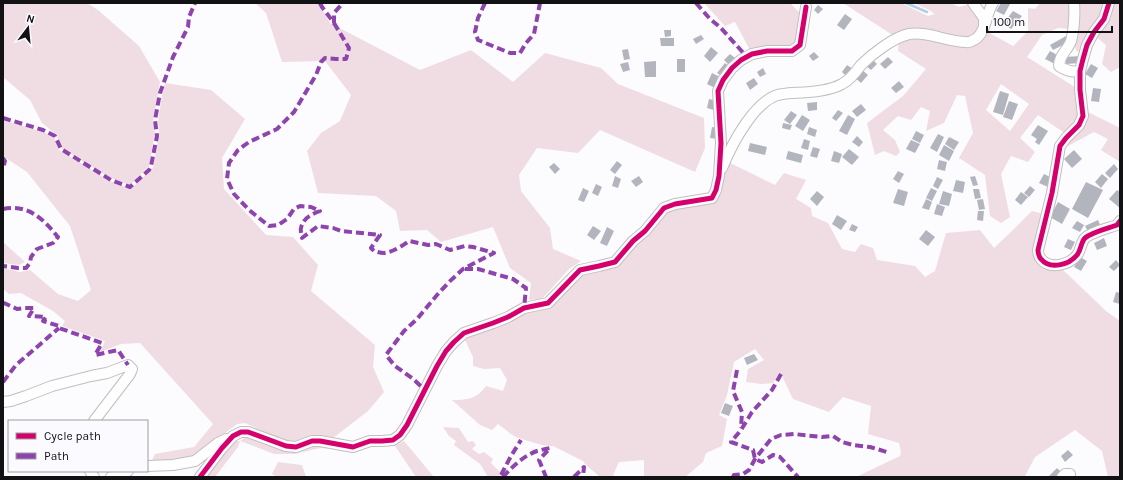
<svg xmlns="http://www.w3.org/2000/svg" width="1123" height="480" viewBox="0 0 1123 480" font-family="Karla,sans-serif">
	<rect width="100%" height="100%" fill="#fcfbfd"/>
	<g fill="#f0dde3" fill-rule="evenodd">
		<polygon points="3,3 87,3 98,10 139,46 160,82 153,122 155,133 149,166 130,185 111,178 62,149 57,135 42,123 30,100 3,77"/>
		<polygon points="255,3 319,3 330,23 420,70 471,50 513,82 545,53 601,68 618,84 704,118 705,148 695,172 600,130 578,153 537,148 519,175 521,191 550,228 553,249 581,261 569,269 542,299 529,300 531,283 510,268 493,227 441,242 427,230 400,231 396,211 376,196 318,193 307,151 321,133 340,121 351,95 325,61 282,62 266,13"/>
		<polygon points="706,3 790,3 800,13 799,24 796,44 790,47 750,50 735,22 725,26 705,4"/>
		<polygon points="843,3 901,3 928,16 935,14 929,10 914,3 950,3 959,7 970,4 981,18 979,31 967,40 894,36"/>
		<path d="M1040,3H1068L1070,13V29L1058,28L1042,35L1027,57L1078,89L1081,115L1066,134L1038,115L1020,138L1035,152L1028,162L1011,156L1001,174L1010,217L1001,223L990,216L985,175L959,158L973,133L965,96L957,95L944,123L926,131L930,111L921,107L911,120L898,116L883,130L895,140L900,152L896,156L884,151L875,155L867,123L903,96L926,69L898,51L899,40L911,36L968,44L986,31L1013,46L1028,31V8L1035,9ZM1001,84L1029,104L1010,131L986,110Z"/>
		<polygon points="1078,3 1108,3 1083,52 1076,51 1074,42"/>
		<polygon points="1112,3 1120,3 1120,67 1111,72 1102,64 1106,45 1095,36"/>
		<polygon points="165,83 211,90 245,119 222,158 224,189 266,235 293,237 318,265 311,291 375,345 373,367 384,392 368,411 333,438 316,436 297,442 282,440 245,423 237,424 213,442 195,457 173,462 151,462 155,454 194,447 213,424 140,343 121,344 100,352 105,341 62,326 65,321 53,311 21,293 9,294 3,289 3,268 20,272 30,270 58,294 78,301 91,290 70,226 27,172 3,156 3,120 43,132 54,137 59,150 110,181 131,189 153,168 159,133 158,121 162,95"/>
		<polygon points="1088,112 1120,128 1120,162 1101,150 1108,139 1094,132 1066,147 1069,140 1082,126"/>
		<path d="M730,163L775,185L784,173L806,180L796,199L811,208L812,216L828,223L842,249L855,252L861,244L873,248L877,260L915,266L925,277L935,271L946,233L980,230L994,248C1007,236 1019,224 1032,211L1043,214L1035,252L1061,268L1106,311L1120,321V477H1108L1102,451L1075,430L1035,457L1025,476L1024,477H856L900,456L901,452L899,443L868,434L871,406L843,397L829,412L793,399L782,376L779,373L773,383L761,384L746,382L748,369L764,360L755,349L734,362L727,395L719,415L727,419L722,446L706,453L703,462L685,477H644V460L619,462L613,475L615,477H600L585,464L583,461L553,446C545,447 528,441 519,438C513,437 504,428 498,424L492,430L480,425L452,400C467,400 477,399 486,386L503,391L507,380L500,368L484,369L473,366V357L465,340L457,342L467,334L538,308L582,272L617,262L665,209L704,202Z"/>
		<polygon points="3,242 25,262 19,265 3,263"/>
		<polygon points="443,427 459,428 468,442 473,441 476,445 472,449 479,454 484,452 493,459 491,463 500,472 498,477 486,477 487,475 480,464 454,445 456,441 449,436"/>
		<polygon points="248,436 270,443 313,444 353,450 321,448 294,454 274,454 240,441 238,447 215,477 206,477 233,441 240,441"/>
		<polygon points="404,441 434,477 416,477 395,446"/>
		<polygon points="278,462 302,465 306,477 277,477 272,474"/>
	</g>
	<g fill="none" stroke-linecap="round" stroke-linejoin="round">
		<polyline stroke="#b1cfe6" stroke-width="2.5" points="906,3 927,12"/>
	</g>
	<g fill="#b3b5be">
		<polygon points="1001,3 1010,4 1004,15 996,11"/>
		<polygon points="818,5 823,9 818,14 814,10"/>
		<polygon points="1013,11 1022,16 1011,29 1003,24"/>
		<polygon points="845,14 852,19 844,30 837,25"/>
		<polygon points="664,30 671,30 671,36 665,37"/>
		<polygon points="701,35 704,39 696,44 693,39"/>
		<polygon points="1066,36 1069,42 1053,50 1050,45"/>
		<polygon points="660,38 674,38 674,46 661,46"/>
		<polygon points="711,47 718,53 710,62 704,56"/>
		<polygon points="628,49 630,59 624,60 622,50"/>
		<polygon points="1050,51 1059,56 1055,64 1045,59"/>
		<polygon points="814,52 819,57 813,61 809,56"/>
		<polygon points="730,54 735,58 729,65 724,60"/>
		<polygon points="1080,56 1080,63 1066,64 1065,57"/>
		<polygon points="888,57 893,62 885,69 880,64"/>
		<rect x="677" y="59" width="8" height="13"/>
		<polygon points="872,59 877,64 871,70 865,65"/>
		<polygon points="656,61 656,77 645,77 644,62"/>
		<polygon points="628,62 630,70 623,72 620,64"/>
		<polygon points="725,63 730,67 723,77 717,73"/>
		<polygon points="1091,64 1098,68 1092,78 1085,74"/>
		<polygon points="847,65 853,69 847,77 842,72"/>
		<polygon points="763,68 766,74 760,77 757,72"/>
		<polygon points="861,69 868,75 861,83 855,78"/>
		<polygon points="712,73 720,77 715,88 707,84"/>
		<polygon points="754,78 758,84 750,90 746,83"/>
		<polygon points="899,81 904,87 896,93 891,88"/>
		<polygon points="1093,88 1101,89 1099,102 1091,101"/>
		<polygon points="1000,91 1009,94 1003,115 993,112"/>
		<polygon points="709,99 717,101 714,110 707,108"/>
		<polygon points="1009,101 1018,104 1012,120 1003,117"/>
		<polygon points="817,102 817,110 808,111 807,103"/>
		<polygon points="861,104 866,110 857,117 852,111"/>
		<polygon points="838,110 843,113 836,121 832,118"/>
		<polygon points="791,111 797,115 790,124 784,120"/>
		<polygon points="802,115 810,120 803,131 795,126"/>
		<polygon points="848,115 855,119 847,135 839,131"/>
		<polygon points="783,123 792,125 790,130 782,128"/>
		<polygon points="1038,125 1048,131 1039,145 1035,142 1037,139 1031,135"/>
		<polygon points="712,127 719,128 717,139 710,138"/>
		<polygon points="809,127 817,130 815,137 807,134"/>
		<polygon points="916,131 924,135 920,143 912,139"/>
		<polygon points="938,134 944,137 937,152 930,148"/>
		<polygon points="857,136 863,142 859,147 852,142"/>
		<polygon points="949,137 959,142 954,150 945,144"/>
		<polygon points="804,139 810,141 808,150 801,148"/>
		<polygon points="911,140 920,144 915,153 906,149"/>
		<polygon points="750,143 767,147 765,155 748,151"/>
		<polygon points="944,145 954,151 949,161 939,155"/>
		<polygon points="813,147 820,149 817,158 810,156"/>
		<polygon points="849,149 859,157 852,165 842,157"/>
		<polygon points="1074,150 1082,159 1072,168 1064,159"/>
		<polygon points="788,151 803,155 801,163 786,159"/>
		<polygon points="834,151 842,154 839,163 831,161"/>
		<polygon points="939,160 947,162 945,171 937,169"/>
		<polygon points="617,161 622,165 615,174 610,170"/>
		<polygon points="554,163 560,169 555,174 549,167"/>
		<polygon points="1114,164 1118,169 1110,178 1105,173"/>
		<polygon points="898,171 904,174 899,183 893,179"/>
		<polygon points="1044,174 1052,178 1048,187 1039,183"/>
		<polygon points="1102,174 1108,179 1101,188 1095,182"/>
		<polygon points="615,176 621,179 618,188 612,186"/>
		<polygon points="639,176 643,182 636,187 631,181"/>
		<polygon points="975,176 978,185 973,186 970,177"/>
		<polygon points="937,177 943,180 938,189 933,186"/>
		<polygon points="956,180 965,182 963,193 953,191"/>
		<polygon points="1086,182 1103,190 1088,218 1072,209"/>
		<polygon points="596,184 602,187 598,196 592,193"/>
		<polygon points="1030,186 1035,190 1029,197 1024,193"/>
		<polygon points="583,188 589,191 584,202 578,200"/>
		<polygon points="931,188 937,191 932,201 926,198"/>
		<polygon points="898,189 908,192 904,206 893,203"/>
		<polygon points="973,189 979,189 981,198 975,199"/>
		<polygon points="1117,190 1120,192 1120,208 1109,199"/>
		<polygon points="817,191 824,197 817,206 810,199"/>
		<polygon points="943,191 952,194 949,206 939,204"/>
		<polygon points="1021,192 1028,197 1021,205 1015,200"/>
		<polygon points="926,199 932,202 929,210 922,208"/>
		<polygon points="983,199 985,209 979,210 977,200"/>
		<polygon points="1058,202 1070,209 1062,224 1050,217"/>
		<polygon points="937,204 945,207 942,216 934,214"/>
		<polygon points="978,211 984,211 983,221 977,220"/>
		<polygon points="837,215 847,221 841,230 832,224"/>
		<polygon points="1098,220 1101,227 1089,233 1085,226"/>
		<polygon points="1077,221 1084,225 1080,232 1072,228"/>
		<polygon points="852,224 858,227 855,232 849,230"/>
		<polygon points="593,226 601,231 594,240 587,235"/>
		<polygon points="607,227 614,231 607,246 600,243"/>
		<polygon points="926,230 935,237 928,246 919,239"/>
		<polygon points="1104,238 1107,246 1097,250 1094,243"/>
		<polygon points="1068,239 1075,242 1071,250 1064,247"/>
		<polygon points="1080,257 1087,261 1081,271 1074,267"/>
		<polygon points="1116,260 1120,265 1114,271 1109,267"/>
		<polygon points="1116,292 1120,293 1120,304 1113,302"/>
		<polygon points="754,354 758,360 747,365 744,358"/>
		<polygon points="725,403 733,406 729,416 721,413"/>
		<polygon points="1068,450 1073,455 1065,462 1061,456"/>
		<polygon points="1057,468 1062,473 1058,477 1050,477 1049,476"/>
	</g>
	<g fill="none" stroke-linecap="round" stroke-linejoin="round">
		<defs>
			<g id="street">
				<polyline points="973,3 984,18 984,26"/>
				<path d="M1074,3C1075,12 1074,31 1071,41C1068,50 1059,55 1059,66C1065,70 1072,73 1080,71"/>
				<path d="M1109,3L1104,19L1094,32L1087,45L1083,59L1080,71V90L1083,116L1079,125L1066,138L1060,146L1052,193L1038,250C1038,252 1039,257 1041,259C1050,270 1069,265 1077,255C1081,250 1081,242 1085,238C1092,232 1109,228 1117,225L1120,221"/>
				<path d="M722,168C731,146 756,96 783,94C800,92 826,93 842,84C850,80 856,72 861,65C872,54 894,37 909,34C928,31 947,42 966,42C969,43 974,40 977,38C987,29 986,13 993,3"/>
				<polyline points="3,402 11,401 26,396 52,386 91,376 107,373 128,365 132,369 130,374 94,421"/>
				<polyline points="147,466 173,465 195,461 218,443 226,439"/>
				<polyline points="90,471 94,477"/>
				<polyline points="111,477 128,471"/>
				<polyline points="200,477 222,448 233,436 241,432 248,432 286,446 296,447 312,441 320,441 353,447 370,441 382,441 393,440 400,435 407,425 437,366 446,351 454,342 464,333 493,323 508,317 524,308 548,303 580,270 599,266 615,262 633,241 645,231 664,208 675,204 712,198 716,190 719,176 721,143 718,91 723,80 732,68 741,60 752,54 767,51 792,51 800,45 806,7"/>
				<polyline points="1062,477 1065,474 1070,474 1070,477"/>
			</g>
		</defs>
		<use href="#street" stroke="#c0bfc0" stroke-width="12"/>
		<use href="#street" stroke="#fffeff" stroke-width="10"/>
		<g stroke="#8e44ad" stroke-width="4" stroke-dasharray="8 4" stroke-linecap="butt">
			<polyline points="320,3 322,7 334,23 334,13 343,3"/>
			<polyline points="485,3 478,18 475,32 478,40 510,53 520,53 526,43 534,34 540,3"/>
			<polyline points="696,3 710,19 720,27 747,57"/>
			<path d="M334,23L349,48L346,59H336L325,58L321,62L316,75L294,112L277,129L249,142L238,150L229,163L227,179L234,194L249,210L269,226L278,225L287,219L294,209L300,206L311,207L320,211C312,214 303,218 301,228C300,230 302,235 302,238L318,226L333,228L341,231L380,235L371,248L374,251C377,252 381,253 384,253C393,252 402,246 409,241L428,245L436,244L450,250L465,246L473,247L494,253L463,269L449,282L437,295L417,319L404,331L386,355L395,366L412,378L425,390"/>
			<polyline points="3,118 43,130 55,136 61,149 111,180 130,187 149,170 151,166 157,136 155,120 160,93 173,57 188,27 189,17 195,3"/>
			<polyline points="3,158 5,161 3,168"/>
			<path d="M3,209C29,204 43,219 58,237L53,243L37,249L31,257L30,263L26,268H18L3,266"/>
			<polyline points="465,269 478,269 513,279 526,288 524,308"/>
			<polyline points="3,304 4,303 17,309 25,308 34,308 29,316 46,317 43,321 59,326 59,328 102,343 95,355 118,350 128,365"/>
			<polyline points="737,370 733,391 742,412 741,428"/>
			<polyline points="781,374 772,390 752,412 741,430 731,442 753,450 755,459 762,462 773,455 780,457 798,477"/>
			<polyline points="3,382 16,365 59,328"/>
			<polyline points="501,475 511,456 521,440"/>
			<path d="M503,477C512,467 523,456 537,451C541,450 545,449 550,448L539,460L546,477"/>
			<polyline points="574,477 584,467 583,477"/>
			<polyline points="733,477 734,475 743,474 749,470 755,459 771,439 781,435 794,434 822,437 833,436 842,442 853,445 870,447 887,452"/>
		</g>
		<defs>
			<g id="cycleway">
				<path d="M1109,3L1104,19L1094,32L1087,45L1083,59L1080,71V90L1083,116L1079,125L1066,138L1060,146L1052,193L1038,250C1038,252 1039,257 1041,259C1050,270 1069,265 1077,255C1081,250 1081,242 1085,238C1092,232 1109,228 1117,225L1120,221"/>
				<polyline points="200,477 222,448 233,436 241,432 248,432 286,446 296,447 312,441 320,441 353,447 370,441 382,441 393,440 400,435 407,425 437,366 446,351 454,342 464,333 493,323 508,317 524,308 548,303 580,270 599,266 615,262 633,241 645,231 664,208 675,204 712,198 716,190 719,176 721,143 718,91 723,80 732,68 741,60 752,54 767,51 792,51 800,45 806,7"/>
			</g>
		</defs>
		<use href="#cycleway" stroke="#fbfafe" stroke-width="8"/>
		<use href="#cycleway" stroke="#d6006c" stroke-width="5"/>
	</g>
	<rect width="1123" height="480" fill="none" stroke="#121113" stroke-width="8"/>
	<rect x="8" y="420" width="140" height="52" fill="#fbfafe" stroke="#9e9da0"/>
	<rect x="16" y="433" width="20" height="6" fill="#d6006c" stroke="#9e9da0"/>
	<text x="44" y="440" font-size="12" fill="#121113">Cycle path</text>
	<rect x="16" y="453" width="20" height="6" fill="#8e44ad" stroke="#9e9da0"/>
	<text x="44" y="460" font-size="12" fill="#121113">Path</text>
	<g transform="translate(28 28) rotate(16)" stroke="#fbfafe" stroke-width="3" paint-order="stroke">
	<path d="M0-3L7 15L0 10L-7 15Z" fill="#121113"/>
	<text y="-6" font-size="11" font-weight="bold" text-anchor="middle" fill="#121113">N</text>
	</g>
	<path d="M987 26v6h125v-6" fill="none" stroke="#121113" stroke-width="2"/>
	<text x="993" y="26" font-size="12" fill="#121113" stroke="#fbfafe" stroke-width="3" paint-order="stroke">100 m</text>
</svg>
